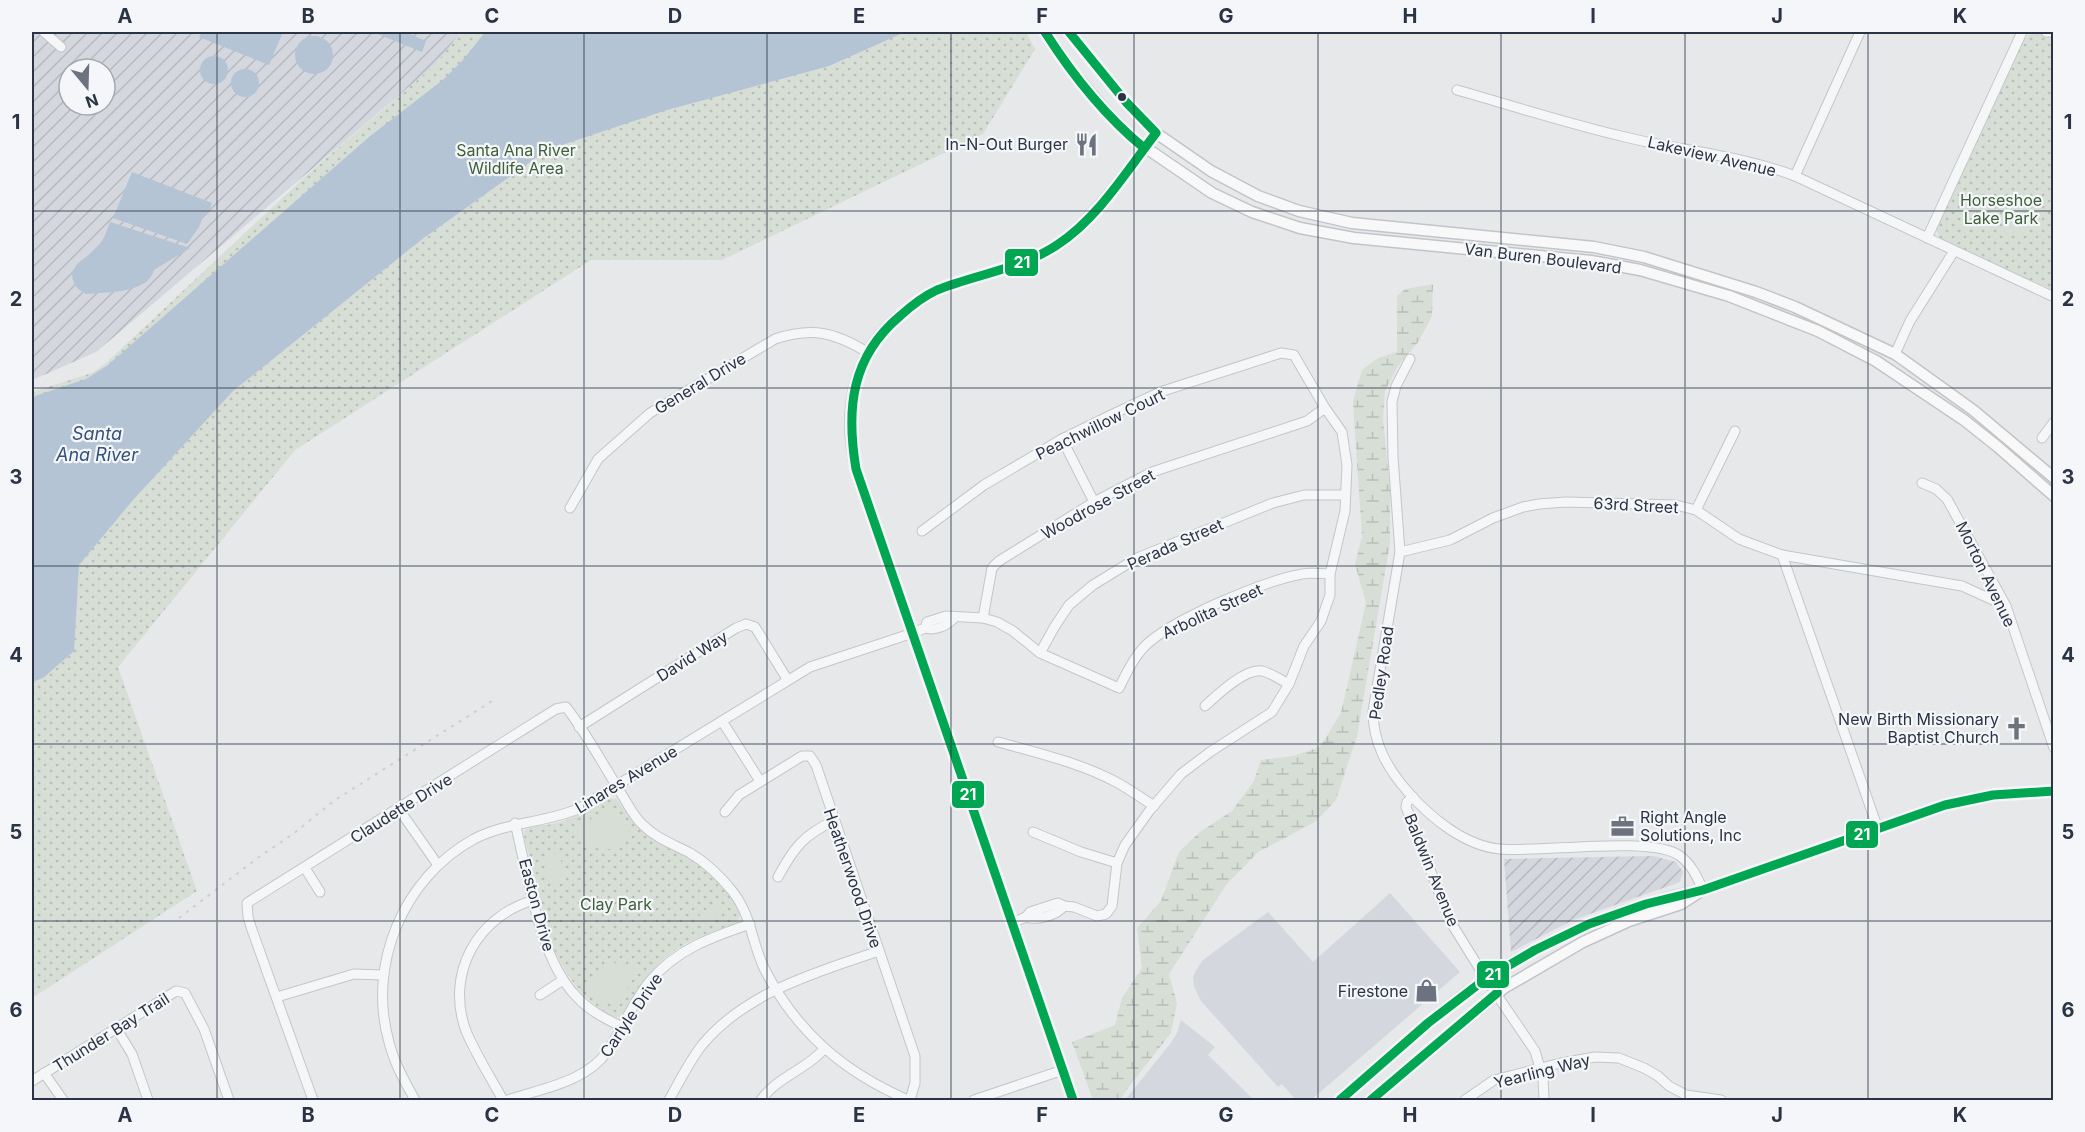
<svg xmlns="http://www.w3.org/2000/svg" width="2085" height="1132" viewBox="0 0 2085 1132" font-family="Inter,sans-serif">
	<defs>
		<pattern id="industrial-furrows" width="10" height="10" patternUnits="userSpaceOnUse" patternTransform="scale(1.5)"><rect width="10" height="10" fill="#d4d7dd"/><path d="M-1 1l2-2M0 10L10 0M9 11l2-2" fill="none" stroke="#b6b9bf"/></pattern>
		<pattern id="wetland-marsh" width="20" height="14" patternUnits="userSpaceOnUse" patternTransform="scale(1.5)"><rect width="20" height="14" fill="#d6ded6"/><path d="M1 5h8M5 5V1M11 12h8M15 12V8" fill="none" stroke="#b8bfb9"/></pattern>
		<pattern id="park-dots" width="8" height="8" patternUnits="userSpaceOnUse" patternTransform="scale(1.5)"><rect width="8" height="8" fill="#d6ded6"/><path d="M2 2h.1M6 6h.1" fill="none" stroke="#b8bfb9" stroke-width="1.8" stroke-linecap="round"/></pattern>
	</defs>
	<rect width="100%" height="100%" fill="#e6e8ea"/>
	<g fill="#d4d7dd">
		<polygon points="1390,893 1460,972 1311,1100 1296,1100 1282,1084 1278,1087 1201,1001 1194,986 1193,977 1196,970 1203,960 1268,912 1313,962"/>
		<polygon points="1181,1020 1215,1047 1208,1055 1254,1100 1125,1100 1171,1043 1177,1033"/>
	</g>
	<g fill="url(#industrial-furrows)" fill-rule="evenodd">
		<path d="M32,32H461L436,64L96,352L35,379L32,378ZM69,69H105V105H69Z"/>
		<polygon points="1653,856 1676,862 1683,872 1680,882 1573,920 1511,952 1504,859"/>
	</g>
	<polygon fill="url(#wetland-marsh)" points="1433,284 1432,316 1419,341 1398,366 1385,391 1383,419 1390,491 1390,543 1357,736 1336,800 1315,822 1258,852 1226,885 1169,974 1177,1003 1171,1033 1124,1093 1121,1100 1093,1100 1072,1042 1115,1025 1122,998 1142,968 1137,928 1161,901 1179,852 1200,832 1232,811 1254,781 1261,760 1293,756 1320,747 1341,713 1366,603 1355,564 1362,536 1353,401 1362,370 1378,358 1397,352 1397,296 1405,289"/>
	<g fill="url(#park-dots)">
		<polygon points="461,32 1026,32 1035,49 983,134 722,260 591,260 295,450 118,667 197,891 32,998 32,392 92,373 106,363 309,173 436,64"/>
		<polygon points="2035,33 2053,36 2053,290 1940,239 1935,227 2023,40 2029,35"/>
		<path d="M610,798L616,799C628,812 635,827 650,838C660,846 672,849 683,855C708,867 730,890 740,915L737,923C674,944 657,956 624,1014L617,1018C584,1003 564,974 551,942L524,836V831C531,825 543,826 552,824C573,819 592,809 610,798Z"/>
	</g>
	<g fill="#d6ded6">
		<circle cx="2013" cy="226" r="10"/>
		<path d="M609,810L617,813L629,832C617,859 586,853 576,827Z"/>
		<polygon points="559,853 566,879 550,883 543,857"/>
		<polygon points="716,903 723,914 706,925 699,914"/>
		<path d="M610,963C622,963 629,964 638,971L618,1003L613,1005L589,995C587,978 595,970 610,963Z"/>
	</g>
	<g fill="#b4c4d5">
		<polygon points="202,32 283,32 269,65 199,37"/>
		<polygon points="373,32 405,32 426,41 422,52"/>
		<polygon points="485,32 905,32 829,66 667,110 547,150 421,240 233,391 133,500 79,565 74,651 43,678 32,682 32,397 86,379 108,365 369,137 444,79 463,60"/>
		<circle cx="314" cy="55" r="19"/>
		<circle cx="214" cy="70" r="14"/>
		<circle cx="245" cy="83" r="14"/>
		<polygon points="132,172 212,203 208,214 204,214 199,227 187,244 113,218"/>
		<path d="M110,222L190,248L154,270C148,294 105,292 86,294C79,290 75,287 73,280C67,264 92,256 100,244C105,238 107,229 110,222Z"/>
	</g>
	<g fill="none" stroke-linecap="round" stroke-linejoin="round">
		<defs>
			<g id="minor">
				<polyline points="44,32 61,47"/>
				<polyline points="2046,32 2054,32"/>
				<path d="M1457,90C1513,106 1569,124 1625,137C1682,151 1740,155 1795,176L2054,297"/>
				<polyline points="1795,176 1860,32"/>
				<polyline points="1927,238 2022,32"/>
				<polyline points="1895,354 1910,321 1954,251"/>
				<path d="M1410,359L1396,386L1392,402L1393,457L1400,552L1373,711C1373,743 1387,768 1408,792C1431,818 1465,846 1500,849C1540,853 1652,835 1680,856C1692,865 1697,877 1703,890"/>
				<polyline points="2042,438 2054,422"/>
				<polyline points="1062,439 1094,502"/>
				<polyline points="1922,483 1936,489 1947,499 2006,606 2054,748"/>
				<path d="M570,508L598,459L650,413L775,339C812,327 834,332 867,352"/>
				<polyline points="1696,510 1735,431"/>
				<polyline points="922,531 984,485 1062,439 1111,415 1160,392 1281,353 1294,355 1325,408 1342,432 1347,465 1345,511 1330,574 1330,595 1321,621 1304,646 1289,684 1272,712 1210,752 1181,774 1150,810 1125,845 1117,863 1112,906 1106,914 1097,916 1074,907 1064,906 1058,903 1030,912 1026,917 1012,923"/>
				<polyline points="1400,552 1450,540 1493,518 1523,507 1539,504 1566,502 1676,505 1696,510 1739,539 1782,555 1962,586 2006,606"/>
				<polyline points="1782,555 1878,829"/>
				<polyline points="983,618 992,568 999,561 1094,502 1152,472 1307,421 1325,408"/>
				<path d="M925,628C935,631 947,626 954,618"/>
				<polyline points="1040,653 1055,626 1069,605 1093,585 1137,558 1273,503 1304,495 1345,495"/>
				<path d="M1205,706C1217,695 1245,668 1262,671C1271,673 1281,680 1289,684"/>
				<polyline points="722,721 760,781"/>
				<polyline points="579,727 736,628 746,624 755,627 787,679"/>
				<path d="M998,742C1038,753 1081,763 1118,783C1130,790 1142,798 1154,806"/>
				<polyline points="1413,797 1407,802 1406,807 1450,921 1486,979 1535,1051 1543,1078 1544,1100"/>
				<polyline points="398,808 438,865"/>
				<polyline points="725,812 739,795 802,756 810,756 816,765 915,1056 915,1083 910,1100"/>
				<path d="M515,823C528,875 539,958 576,996C588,1010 606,1019 622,1027"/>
				<polyline points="1033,832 1081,852 1117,863"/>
				<polyline points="305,868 320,892"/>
				<path d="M778,877C793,849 804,834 834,821"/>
				<path d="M1026,917C1037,921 1057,915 1064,906"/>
				<polyline points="540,995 563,980"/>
				<polyline points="277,997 354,974 383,975"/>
				<polyline points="116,1028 132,1054 148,1100"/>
				<polyline points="44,1073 63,1100"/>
				<polyline points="32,1081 176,991 185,993 204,1029 229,1100"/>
				<path d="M313,1100L251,927L248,917L247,903L556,709L566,707C587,734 604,766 622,795C629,806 634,817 643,825C657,839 673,844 690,853C707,863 721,877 733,892C751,915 752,943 764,968C796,1032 844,1072 908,1100"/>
				<path d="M415,1100C405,1082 394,1063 389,1042C367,965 403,878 474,839C507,822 544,823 578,809L810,667L913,633L925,628L927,622L946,616L983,618L997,622L1013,631L1040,653L1119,688C1126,674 1132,660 1143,648C1169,620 1264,581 1302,574C1311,572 1321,574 1330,574"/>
				<path d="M503,1100C491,1078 476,1055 466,1031C445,974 477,916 534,900"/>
				<path d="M508,1100C542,1088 584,1083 607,1052C622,1029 633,1002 650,981C677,949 712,937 750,924"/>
				<path d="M669,1100C679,1082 689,1062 702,1045C746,992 817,972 879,951"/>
				<path d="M761,1100C777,1077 806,1070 824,1049"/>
				<polyline points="974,1100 1063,1070"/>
				<polyline points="1465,1100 1494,1080 1561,1063 1595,1057 1619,1058 1644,1068 1658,1076 1669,1086 1686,1095 1721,1100"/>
			</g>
			<g id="major">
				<polyline points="1045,32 1071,70 1105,110 1133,139 1212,193 1252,212 1300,228 1354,238 1591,261 1640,270 1729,296 1818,331 1876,361 1964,420 1998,447 2054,496"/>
				<polyline points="1069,32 1126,102 1156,133 1211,171 1258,196 1299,211 1352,223 1594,247 1644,257 1756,292 1795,307 1895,354 1973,410 2054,478"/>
				<path d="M1073,1100L856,469C842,408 854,348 907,310C916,303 926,295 937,290C976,275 1022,269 1057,245C1093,221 1129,168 1156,133"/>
				<path d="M1340,1100C1387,1060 1433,1015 1484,980C1548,938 1628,904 1703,890L1945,805L1993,795L2054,791"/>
				<polyline points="1371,1100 1504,988 1583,942 1629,921 1681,904 1698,893"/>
			</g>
		</defs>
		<use href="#minor" stroke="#c4c6c8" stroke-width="11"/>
		<use href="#major" stroke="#c2c5c8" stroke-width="13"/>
		<use href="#minor" stroke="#f5f6f7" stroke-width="9"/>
		<use href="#major" stroke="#f8f8f8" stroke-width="10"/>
		<polyline stroke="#cecfd2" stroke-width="2" stroke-dasharray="3 6" stroke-linecap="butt" points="179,918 259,857 293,834 335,800 497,698"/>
		<defs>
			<g id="bus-1">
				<path d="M1045,32C1073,76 1104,115 1144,148"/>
				<path d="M1069,32L1126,102L1156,133C1126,172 1098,218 1057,245C1021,269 977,274 937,290C924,296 911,306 900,316C851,357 846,409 856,469L1073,1100"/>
				<polyline points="1340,1100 1428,1023 1484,980 1535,950 1589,924 1646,904 1703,890 1945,805 1993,795 2054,791"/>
				<polyline points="1371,1100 1497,993"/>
			</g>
		</defs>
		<use href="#bus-1" stroke="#f4f6f9" stroke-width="14"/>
		<use href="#bus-1" stroke="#00a651" stroke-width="9"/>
	</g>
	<path fill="none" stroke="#2b3445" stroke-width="1.5" stroke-opacity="0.55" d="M217,32V1100M400,32V1100M584,32V1100M767,32V1100M951,32V1100M1134,32V1100M1318,32V1100M1501,32V1100M1685,32V1100M1868,32V1100M32,211H2054M32,388H2054M32,566H2054M32,744H2054M32,921H2054"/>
	<defs>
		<symbol id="restaurant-bare" viewBox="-9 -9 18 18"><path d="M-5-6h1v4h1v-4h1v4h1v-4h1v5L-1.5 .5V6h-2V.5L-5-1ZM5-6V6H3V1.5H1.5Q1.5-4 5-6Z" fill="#6c737f" stroke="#f4f6f9" stroke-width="2.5" paint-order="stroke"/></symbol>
		<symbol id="church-bare" viewBox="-9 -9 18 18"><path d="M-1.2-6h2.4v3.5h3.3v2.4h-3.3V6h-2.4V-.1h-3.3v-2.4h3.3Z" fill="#6c737f" stroke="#f4f6f9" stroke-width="2.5" paint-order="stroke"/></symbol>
		<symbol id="office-bare" viewBox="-9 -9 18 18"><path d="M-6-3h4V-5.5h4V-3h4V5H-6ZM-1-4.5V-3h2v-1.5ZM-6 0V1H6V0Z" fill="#6c737f" stroke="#f4f6f9" stroke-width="2.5" paint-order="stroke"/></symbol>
		<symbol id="shop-bare" viewBox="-9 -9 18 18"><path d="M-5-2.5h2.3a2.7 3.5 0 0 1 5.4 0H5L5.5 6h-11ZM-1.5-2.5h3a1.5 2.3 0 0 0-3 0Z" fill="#6c737f" stroke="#f4f6f9" stroke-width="2.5" paint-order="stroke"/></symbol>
	</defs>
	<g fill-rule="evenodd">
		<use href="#restaurant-bare" x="1070" y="128" width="33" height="33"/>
		<use href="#church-bare" x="2000" y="712" width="33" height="33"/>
		<use href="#office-bare" x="1606" y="810" width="33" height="33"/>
		<use href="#shop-bare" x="1410" y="974" width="33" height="33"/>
	</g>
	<circle fill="#2b3445" stroke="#f4f6f9" stroke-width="2" cx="1122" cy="97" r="5"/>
	<g text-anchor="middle" stroke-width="4.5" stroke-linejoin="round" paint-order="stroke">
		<g font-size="16" fill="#2b3445" stroke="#f4f6f9" text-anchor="end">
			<text x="1068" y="150">In-N-Out Burger</text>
			<text x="1999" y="725">New Birth Missionary<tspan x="1999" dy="18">Baptist Church</tspan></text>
			<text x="1640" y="823" text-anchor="start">Right Angle<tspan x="1640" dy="18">Solutions, Inc</tspan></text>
			<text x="1408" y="997">Firestone</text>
		</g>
		<g font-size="16" fill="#3f6138" stroke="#f4f6f9">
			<text x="516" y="156">Santa Ana River<tspan x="516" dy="18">Wildlife Area</tspan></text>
			<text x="2001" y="206">Horseshoe<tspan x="2001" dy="18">Lake Park</tspan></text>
			<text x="616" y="910">Clay Park</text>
		</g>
		<g font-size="16" fill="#2b3445" stroke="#f4f6f9">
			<text transform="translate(1712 156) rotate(13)" y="6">Lakeview Avenue</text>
			<text transform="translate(1543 258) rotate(7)" y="6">Van Buren Boulevard</text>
			<text transform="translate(700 383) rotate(-31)" y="6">General Drive</text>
			<text transform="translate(1100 424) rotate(-26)" y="6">Peachwillow Court</text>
			<text transform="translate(1098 504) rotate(-29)" y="6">Woodrose Street</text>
			<text transform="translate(1636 505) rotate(3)" y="6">63rd Street</text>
			<text transform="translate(1175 544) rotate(-24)" y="6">Perada Street</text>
			<text transform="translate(1986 574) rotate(64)" y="6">Morton Avenue</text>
			<text transform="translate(1212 611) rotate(-25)" y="6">Arbolita Street</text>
			<text transform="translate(692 656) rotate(-32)" y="6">David Way</text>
			<text transform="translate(1381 673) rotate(-82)" y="6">Pedley Road</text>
			<text transform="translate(626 779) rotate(-31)" y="6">Linares Avenue</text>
			<text transform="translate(401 808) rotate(-32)" y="6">Claudette Drive</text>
			<text transform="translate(1432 870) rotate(68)" y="6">Baldwin Avenue</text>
			<text transform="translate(853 878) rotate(71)" y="6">Heatherwood Drive</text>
			<text transform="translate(537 905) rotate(75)" y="6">Easton Drive</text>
			<text transform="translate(631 1015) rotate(-56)" y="6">Carlyle Drive</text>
			<text transform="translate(111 1032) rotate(-32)" y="6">Thunder Bay Trail</text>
			<text transform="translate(1542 1071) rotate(-14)" y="6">Yearling Way</text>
		</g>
		<g font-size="18" font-style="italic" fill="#34527a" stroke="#f4f6f9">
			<text x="97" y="440">Santa<tspan x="97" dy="21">Ana River</tspan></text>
		</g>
	</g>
	<g stroke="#f4f6f9" stroke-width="2">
		<rect x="1004" y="248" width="35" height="29" rx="6" fill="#00a651"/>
		<rect x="951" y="780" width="34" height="29" rx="6" fill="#00a651"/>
		<rect x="1845" y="820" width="34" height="29" rx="6" fill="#00a651"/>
		<rect x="1476" y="960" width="34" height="29" rx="6" fill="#00a651"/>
	</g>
	<g font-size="16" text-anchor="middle" font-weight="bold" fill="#fff">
		<text x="1022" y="268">21</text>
		<text x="968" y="800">21</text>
		<text x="1862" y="840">21</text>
		<text x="1493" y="980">21</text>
	</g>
	<rect width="2085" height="1132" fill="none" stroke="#f4f6f9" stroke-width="66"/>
	<g transform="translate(87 87) rotate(161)"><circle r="28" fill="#f4f6f9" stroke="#a4a8b1" stroke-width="1.5"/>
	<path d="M0-4.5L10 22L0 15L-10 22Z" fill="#6c737f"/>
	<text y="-9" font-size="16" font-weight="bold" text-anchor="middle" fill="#2b3445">N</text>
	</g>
	<rect x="33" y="33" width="2019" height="1066" fill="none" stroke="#2b3445" stroke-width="2"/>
	<g font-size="20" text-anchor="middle" font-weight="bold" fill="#2b3445">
		<text x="125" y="23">A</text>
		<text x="308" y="23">B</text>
		<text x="492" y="23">C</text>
		<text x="675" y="23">D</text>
		<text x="859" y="23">E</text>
		<text x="1042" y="23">F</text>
		<text x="1226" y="23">G</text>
		<text x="1410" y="23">H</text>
		<text x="1593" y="23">I</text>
		<text x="1777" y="23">J</text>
		<text x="1960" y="23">K</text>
		<text x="16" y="129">1</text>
		<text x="2068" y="129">1</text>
		<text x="16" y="306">2</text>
		<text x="2068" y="306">2</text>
		<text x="16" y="484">3</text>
		<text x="2068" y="484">3</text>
		<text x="16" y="662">4</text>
		<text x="2068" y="662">4</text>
		<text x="16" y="839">5</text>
		<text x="2068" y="839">5</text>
		<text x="16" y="1017">6</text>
		<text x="2068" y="1017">6</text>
		<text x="125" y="1122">A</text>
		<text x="308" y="1122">B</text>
		<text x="492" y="1122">C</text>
		<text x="675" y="1122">D</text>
		<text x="859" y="1122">E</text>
		<text x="1042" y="1122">F</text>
		<text x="1226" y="1122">G</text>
		<text x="1410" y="1122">H</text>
		<text x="1593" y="1122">I</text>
		<text x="1777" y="1122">J</text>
		<text x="1960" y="1122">K</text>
	</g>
</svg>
